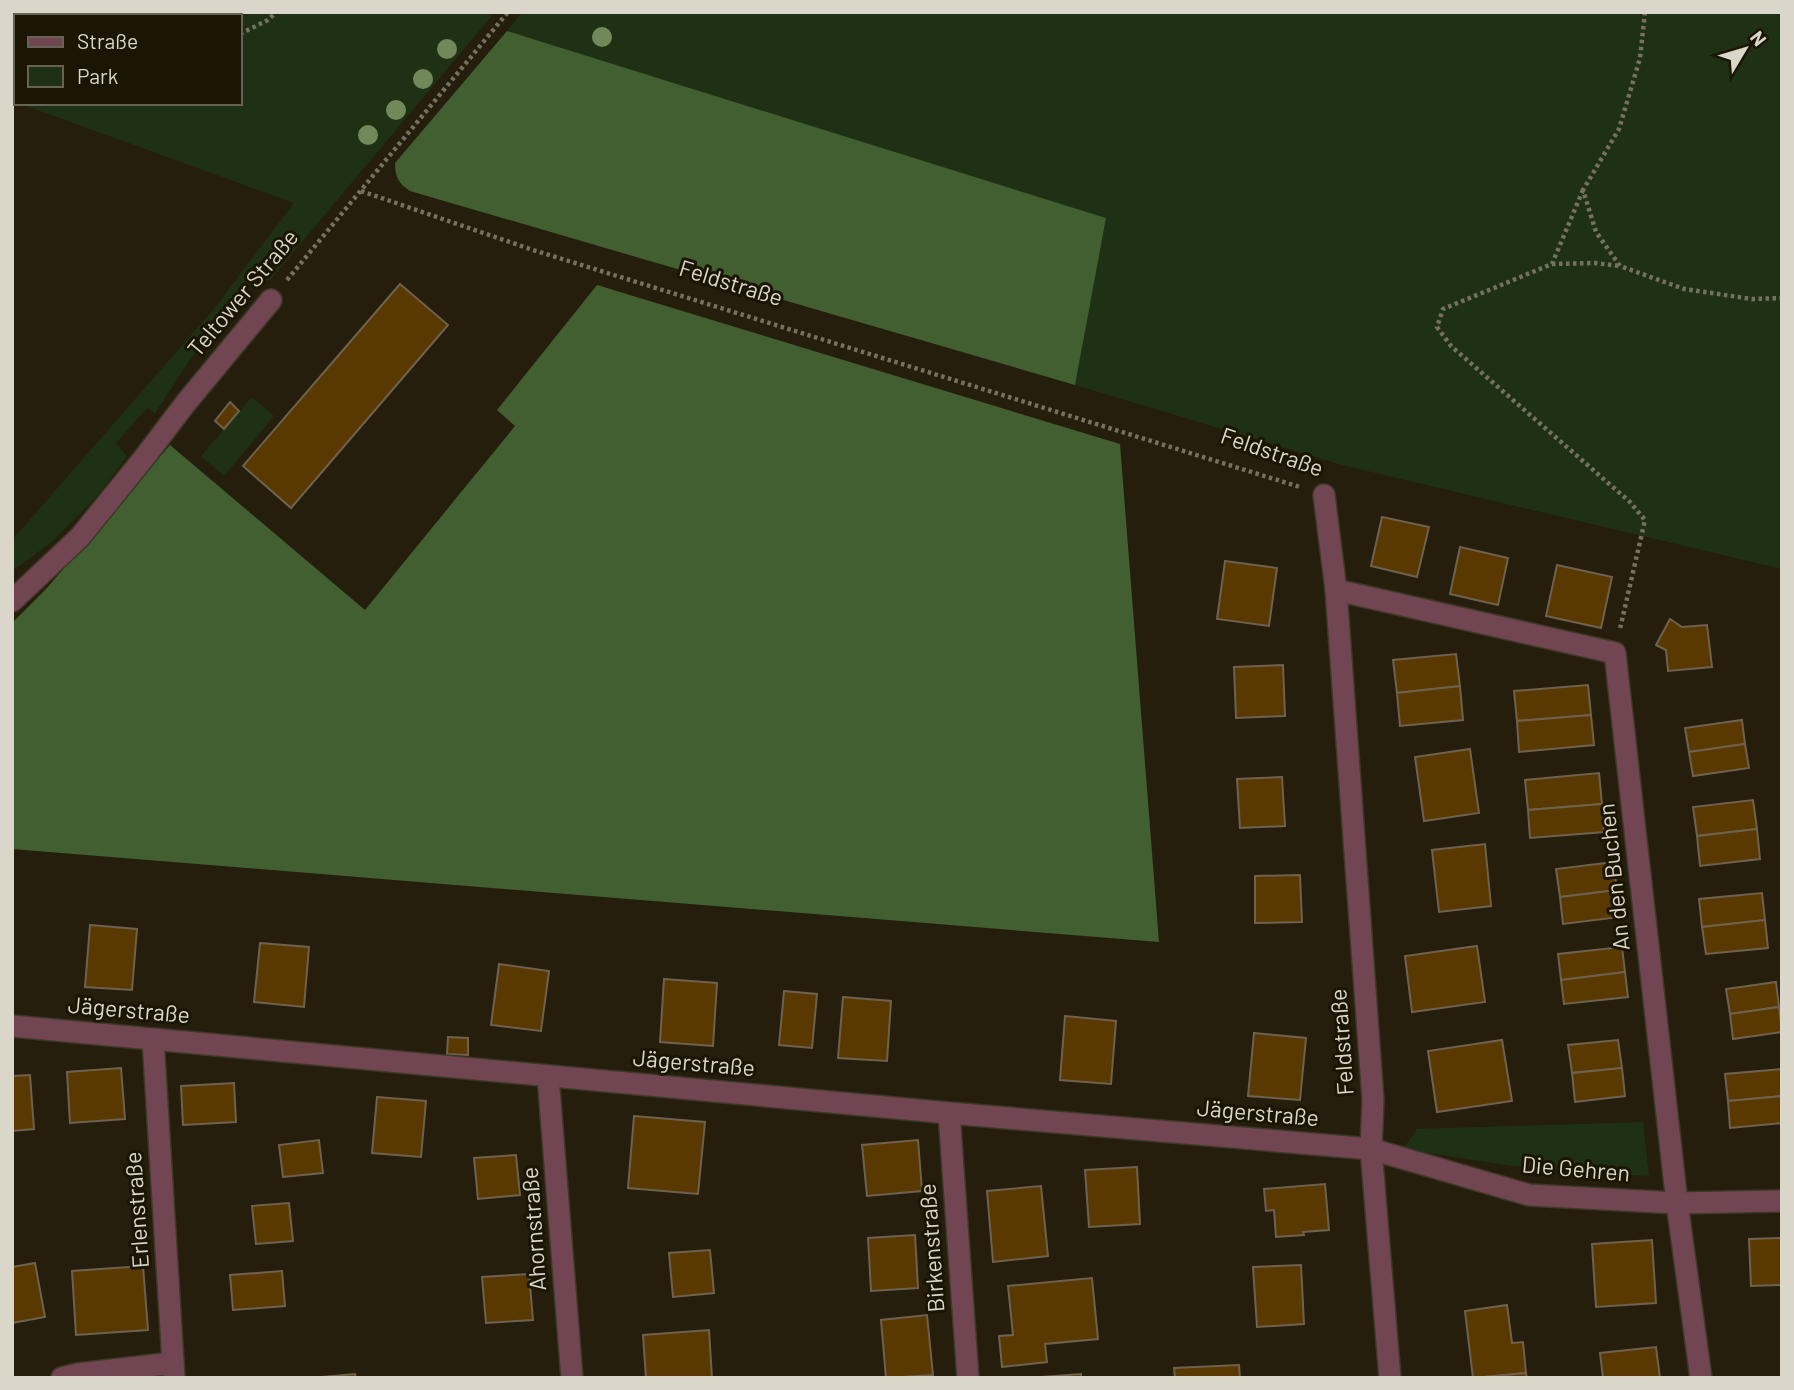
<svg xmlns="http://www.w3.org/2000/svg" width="1794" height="1390" viewBox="0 0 1794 1390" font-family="Barlow,sans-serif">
	<rect width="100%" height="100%" fill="#251e0c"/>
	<g fill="#1f3114">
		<polygon points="12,12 495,12 270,280 247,285 196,351 155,413 147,408 116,443 127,456 99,494 52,542 12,571 12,540 213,310 294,203 18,103 240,103 240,16 16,16 16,102 12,101"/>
		<polygon points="522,12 1782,12 1782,569 1342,465 1075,385 1105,218 507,31"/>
		<polygon points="252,397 274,416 224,476 201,456"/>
		<polygon points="1643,1122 1649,1176 1513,1166 1403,1149 1417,1129"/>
	</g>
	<g fill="#425f31">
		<path d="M507,31L1106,218L1075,385L410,191C399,184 395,177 395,163Z"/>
		<polygon points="597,285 1120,444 1159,942 12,849 12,623 46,589 170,445 365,610 515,426 497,410"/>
	</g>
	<g fill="#593900" stroke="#6f614f" stroke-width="2">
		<polygon points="400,284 448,325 291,508 243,466"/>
		<polygon points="230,402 239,411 224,429 215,421"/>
		<polygon points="1382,517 1429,527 1417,577 1371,566"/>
		<polygon points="1460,547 1508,558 1498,605 1450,594"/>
		<polygon points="1225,561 1277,568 1269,626 1217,619"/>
		<polygon points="1557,565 1612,577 1601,628 1546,616"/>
		<polygon points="1670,619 1682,627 1707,625 1712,667 1668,671 1666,650 1656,645"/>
		<polygon points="1456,654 1460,686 1397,693 1393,660"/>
		<polygon points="1283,665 1285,716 1236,718 1234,667"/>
		<polygon points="1588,685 1591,715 1517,721 1514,691"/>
		<polygon points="1460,686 1463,720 1400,726 1397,693"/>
		<polygon points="1591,715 1594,745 1519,752 1517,721"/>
		<polygon points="1742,720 1745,744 1689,752 1685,728"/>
		<polygon points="1745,744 1749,768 1693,776 1689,752"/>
		<polygon points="1470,749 1479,813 1424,821 1415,757"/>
		<polygon points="1599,773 1602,804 1528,810 1525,780"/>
		<polygon points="1282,777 1285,826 1240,828 1237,779"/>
		<polygon points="1753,800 1757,829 1697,836 1693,807"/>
		<polygon points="1602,804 1604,832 1530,838 1528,810"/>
		<polygon points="1757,829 1760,859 1700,866 1697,836"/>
		<polygon points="1485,844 1491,906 1439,912 1432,850"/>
		<polygon points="1613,862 1617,890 1560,897 1556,869"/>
		<polygon points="1300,875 1302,922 1255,923 1255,876"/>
		<polygon points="1617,890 1620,917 1563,924 1560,897"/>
		<polygon points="1762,893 1765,920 1702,927 1699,899"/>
		<polygon points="1765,920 1768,948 1706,954 1702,927"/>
		<polygon points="90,925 137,929 132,990 85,987"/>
		<polygon points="260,943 309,947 304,1007 254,1002"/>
		<polygon points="1477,946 1485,1002 1412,1012 1405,956"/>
		<polygon points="1622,947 1625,972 1561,980 1558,954"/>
		<polygon points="499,964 549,971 541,1031 491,1025"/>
		<polygon points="1625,972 1628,997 1564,1004 1561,980"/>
		<polygon points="664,979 717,983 713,1046 660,1042"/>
		<polygon points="1776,982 1779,1007 1730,1014 1726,989"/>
		<polygon points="784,991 817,994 812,1048 779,1045"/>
		<polygon points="843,997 891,1001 887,1061 838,1058"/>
		<polygon points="1779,1007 1782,1032 1733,1039 1730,1014"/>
		<polygon points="1065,1016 1116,1021 1111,1084 1060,1080"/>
		<polygon points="1254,1033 1306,1038 1300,1100 1248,1096"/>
		<polygon points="448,1037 468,1038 468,1055 447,1054"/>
		<polygon points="1502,1040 1512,1101 1437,1112 1428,1051"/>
		<polygon points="1618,1040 1622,1068 1572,1073 1568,1045"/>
		<polygon points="121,1068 125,1119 70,1123 67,1072"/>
		<polygon points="1622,1068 1625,1096 1575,1102 1572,1073"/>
		<polygon points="1782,1069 1782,1096 1728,1101 1725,1074"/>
		<polygon points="30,1075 34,1129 12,1131 12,1076"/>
		<polygon points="234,1083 236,1122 183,1125 181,1086"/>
		<polygon points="1782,1096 1782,1123 1730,1128 1728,1101"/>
		<polygon points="377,1097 426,1101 421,1157 372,1153"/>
		<polygon points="634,1116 705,1122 698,1194 628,1188"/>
		<polygon points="319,1140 323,1173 283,1177 279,1145"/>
		<polygon points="918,1140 922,1191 867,1196 862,1145"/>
		<polygon points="516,1155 520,1195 478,1199 474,1158"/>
		<polygon points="1137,1167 1140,1224 1089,1227 1085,1170"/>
		<polygon points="1325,1184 1329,1230 1303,1232 1304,1235 1276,1237 1274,1210 1266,1211 1264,1189"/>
		<polygon points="1041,1186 1048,1256 993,1262 987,1191"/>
		<polygon points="289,1203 293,1241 256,1244 252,1206"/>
		<polygon points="915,1235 918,1288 871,1291 868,1238"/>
		<polygon points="1782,1238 1782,1285 1751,1286 1749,1239"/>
		<polygon points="1652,1240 1656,1303 1596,1307 1592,1244"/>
		<polygon points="710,1250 714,1293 673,1297 669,1253"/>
		<polygon points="35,1263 45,1317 12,1323 12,1267"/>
		<polygon points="1301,1265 1304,1324 1257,1327 1253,1267"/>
		<polygon points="143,1266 148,1330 76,1335 72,1271"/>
		<polygon points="282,1271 285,1306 233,1310 230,1275"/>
		<polygon points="529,1274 533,1320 486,1323 482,1277"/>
		<polygon points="1092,1278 1098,1339 1045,1344 1047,1362 1002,1367 999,1336 1013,1335 1008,1286"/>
		<polygon points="1507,1305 1512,1343 1523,1342 1526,1373 1473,1378 1465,1311"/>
		<polygon points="927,1315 933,1375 886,1378 881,1320"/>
		<polygon points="709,1330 712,1378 646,1378 643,1335"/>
		<polygon points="1656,1347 1660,1378 1603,1378 1600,1353"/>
		<polygon points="1239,1365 1240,1378 1175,1378 1174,1368"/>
		<polygon points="1526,1373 1527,1378 1474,1378"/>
		<polygon points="355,1374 356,1378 310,1378"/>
		<polygon points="1081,1374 1081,1378 1027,1378"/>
	</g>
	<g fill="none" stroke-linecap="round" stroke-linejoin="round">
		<defs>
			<g id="minor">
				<polyline points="1324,495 1336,590 1373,1100 1371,1149 1390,1378"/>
				<polyline points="1336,590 1615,653 1677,1203 1701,1378"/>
				<polyline points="12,601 80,537 144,458 185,404 271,300"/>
				<polyline points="12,1026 949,1113 1371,1149 1529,1195 1677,1203 1782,1201"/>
				<polyline points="153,1039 174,1378"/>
				<polyline points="548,1076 572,1378"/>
				<polyline points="949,1113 968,1378"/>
				<polyline points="62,1378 78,1374 173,1363"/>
			</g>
		</defs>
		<use href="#minor" stroke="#3e3827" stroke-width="24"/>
		<g stroke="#767061" stroke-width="4.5" stroke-dasharray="3.5 3.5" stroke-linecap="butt">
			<polyline points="1645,12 1640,58 1619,129 1583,190 1596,232 1620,266 1684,289 1752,299 1782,298"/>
			<polyline points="12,13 23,16"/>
			<polyline points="240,34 268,20 276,12"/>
			<polyline points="1583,190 1552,264 1443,309 1437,327 1451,346 1630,502 1645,520 1620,629"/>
			<polyline points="361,191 533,250 1300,487"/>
			<polyline points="1552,264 1595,263 1620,266"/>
			<polyline points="287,280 508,12"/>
		</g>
		<use href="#minor" stroke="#714552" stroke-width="21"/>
	</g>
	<g fill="#718959">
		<circle cx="602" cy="37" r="10"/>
		<circle cx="447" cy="49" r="10"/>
		<circle cx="423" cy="79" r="10"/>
		<circle cx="396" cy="110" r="10"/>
		<circle cx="368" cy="135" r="10"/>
	</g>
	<g text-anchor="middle" stroke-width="6" stroke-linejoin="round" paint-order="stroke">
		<g font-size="23" fill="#dad6ca" stroke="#1b1504">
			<text transform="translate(731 283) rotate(17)" y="8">Feldstraße</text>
			<text transform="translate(243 293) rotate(-50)" y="8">Teltower Straße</text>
			<text transform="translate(1272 452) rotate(19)" y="8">Feldstraße</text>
			<text transform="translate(1614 877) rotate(-96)" y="8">An den Buchen</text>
			<text transform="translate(129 1010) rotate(5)" y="8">Jägerstraße</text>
			<text transform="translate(1342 1042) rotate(-94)" y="8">Feldstraße</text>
			<text transform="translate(694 1063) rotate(5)" y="8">Jägerstraße</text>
			<text transform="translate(1258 1113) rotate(5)" y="8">Jägerstraße</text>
			<text transform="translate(1576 1169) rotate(5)" y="8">Die Gehren</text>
			<text transform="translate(137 1210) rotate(-94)" y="8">Erlenstraße</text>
			<text transform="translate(534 1229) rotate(-94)" y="8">Ahornstraße</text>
			<text transform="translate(932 1248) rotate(-94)" y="8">Birkenstraße</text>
		</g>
	</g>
	<rect width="1794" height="1390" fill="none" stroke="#dad6ca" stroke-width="28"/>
	<rect x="14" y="14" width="228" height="91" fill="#1b1504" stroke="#676253" stroke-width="2"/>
	<rect x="28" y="37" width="35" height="10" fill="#714552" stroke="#676253" stroke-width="2"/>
	<text x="77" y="49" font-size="21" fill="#dad6ca">Straße</text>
	<rect x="28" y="66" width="35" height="21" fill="#1f3114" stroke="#676253" stroke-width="2"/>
	<text x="77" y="84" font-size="21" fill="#dad6ca">Park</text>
	<g transform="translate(1745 49) rotate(52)" stroke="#1b1504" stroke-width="5" paint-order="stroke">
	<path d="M0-5L12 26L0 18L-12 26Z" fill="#dad6ca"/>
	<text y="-10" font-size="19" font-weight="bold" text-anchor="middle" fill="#dad6ca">N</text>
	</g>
</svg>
